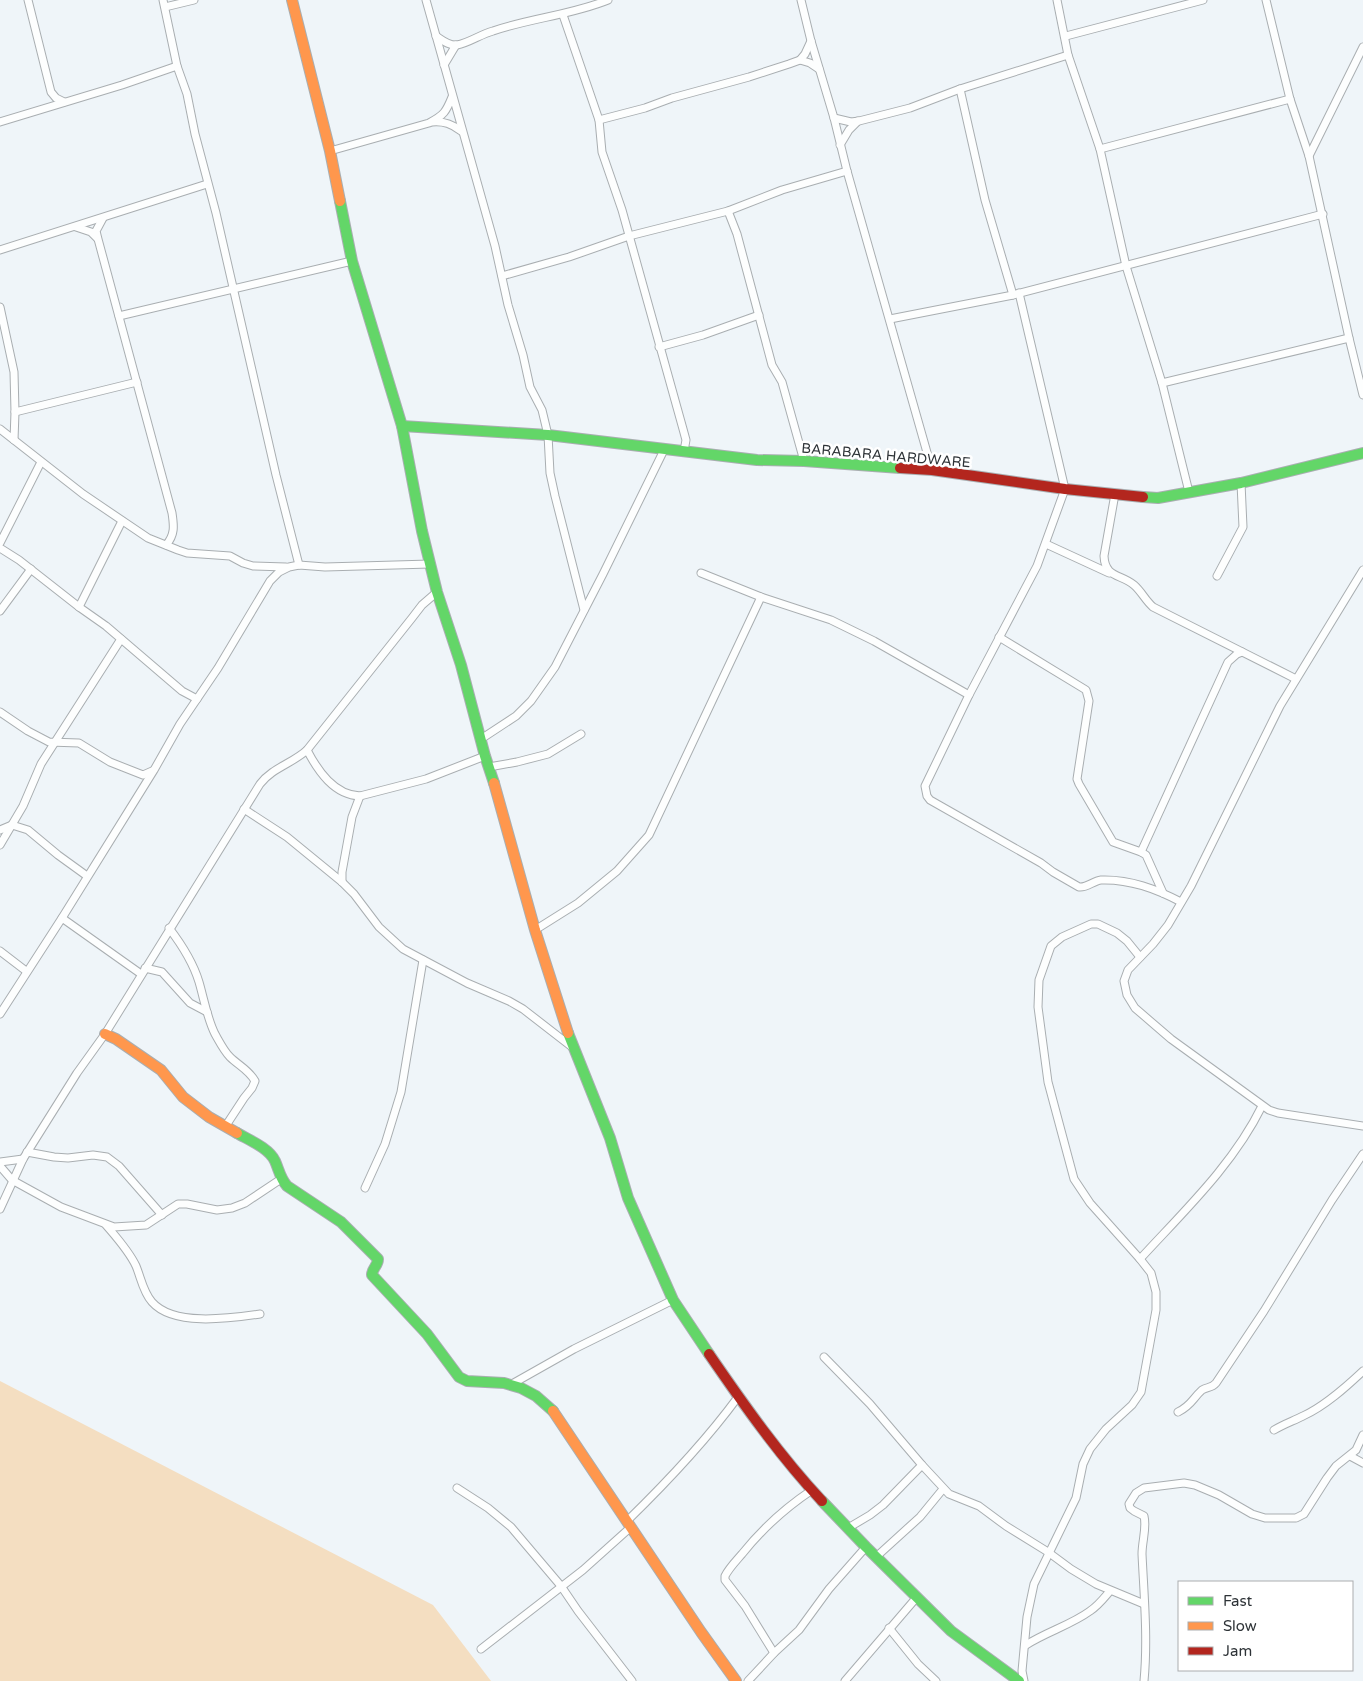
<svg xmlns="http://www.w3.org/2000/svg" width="1363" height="1681" viewBox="0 0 1363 1681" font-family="'Varela Round',sans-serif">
	<rect width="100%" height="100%" fill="#eff5f9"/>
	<polygon fill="#f4dec1" points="0,1381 433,1605 491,1681 0,1681"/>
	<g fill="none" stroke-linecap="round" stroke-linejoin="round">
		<defs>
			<g id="street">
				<polyline points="28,0 51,92 56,98 64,102"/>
				<polyline points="163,0 177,66 187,94 195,134 216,213 276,475 299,565"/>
				<polyline points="426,0 495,246 508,305 523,355 530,387 542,410 548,435 550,473 555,496 584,610"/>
				<polyline points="801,0 811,41 834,118 847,171 932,470"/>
				<polyline points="1057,0 1068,55 1100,149 1126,266 1162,383 1189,492"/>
				<polyline points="1266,0 1290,99 1309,156 1349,338 1363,395"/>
				<polyline points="165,7 194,0"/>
				<polyline points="563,15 599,120 602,152 622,210 683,429 686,440 684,451 682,451"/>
				<path d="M436,36C442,40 449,46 457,45C469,43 481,34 493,31C531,18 571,15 608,0"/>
				<polyline points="1066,36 1203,0"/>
				<polyline points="800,60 810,63 819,69"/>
				<polyline points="444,65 456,45"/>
				<polyline points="960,89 985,200 1013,295"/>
				<polyline points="834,118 851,122 859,121 910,108 960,89 1068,55"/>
				<polyline points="599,120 645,108 672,98 749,77 789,64 800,60 805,54 811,41"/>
				<polyline points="0,122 122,85 177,66"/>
				<path d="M432,122C444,121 452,124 461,131"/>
				<polyline points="840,145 849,130 858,121"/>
				<polyline points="1100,149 1290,99"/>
				<path d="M330,151L429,123C444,115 446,112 452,97"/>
				<polyline points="1309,156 1363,47"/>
				<polyline points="728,211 737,234 772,365 782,382 804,461"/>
				<path d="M103,218L96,231L98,239L172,513C174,526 175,535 166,545"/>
				<polyline points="76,227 91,232 97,238"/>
				<polyline points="0,250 207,184"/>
				<polyline points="502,276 569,257 629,236 728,211 782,190 847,171"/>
				<path d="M1019,293L1065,489L1037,566L969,695L925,786L927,796L930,800L1041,863L1053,872L1079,887C1087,888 1093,881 1101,880C1130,879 1156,889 1181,902"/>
				<polyline points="0,307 14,372 15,412 14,440"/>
				<polyline points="119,316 352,261"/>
				<polyline points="890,319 1013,295 1323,214"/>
				<polyline points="659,347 703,335 759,315"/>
				<polyline points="1162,383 1349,338"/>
				<polyline points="15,412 137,382"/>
				<polyline points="0,429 83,494 148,538 178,550 187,553 230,556 243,563 253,566 286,567"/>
				<path d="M1115,494L1104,556C1105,578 1121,574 1134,585C1142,592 1145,600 1153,607L1296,679"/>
				<polyline points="0,543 41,462"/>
				<polyline points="1046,544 1109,573"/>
				<polyline points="0,548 19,560 79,607 106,626 182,691 197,699"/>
				<polyline points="1363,570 1280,706 1191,886 1168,925 1153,944 1128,970 1124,981 1127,995 1135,1008 1171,1039 1269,1110 1278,1113 1363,1126"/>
				<polyline points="701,573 761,597 831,620 874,641 969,695"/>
				<polyline points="1217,576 1243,527 1241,483"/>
				<polyline points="79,607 122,521"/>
				<polyline points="0,611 31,569"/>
				<polyline points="999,637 1086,690 1089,701 1077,779 1079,784 1113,842 1141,852 1146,855 1163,893"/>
				<polyline points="0,712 28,731 49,742 79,743 110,762 143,775 152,771"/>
				<polyline points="481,739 516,716 531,701 555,667 603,574 664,450"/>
				<path d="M307,750C318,771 334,795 360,796L426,779L485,756"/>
				<polyline points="489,767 517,762 548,754 581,734"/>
				<polyline points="244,809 287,837 342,882 354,894 379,927 403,949 467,983 509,1001 523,1009 572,1047"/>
				<polyline points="0,830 12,825 28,830 58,855 87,876"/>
				<polyline points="0,845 23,806 41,764 121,639"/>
				<polyline points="1141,852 1228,662 1237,654 1242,652"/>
				<polyline points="342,882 342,872 352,817 360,796"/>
				<polyline points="62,918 141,974"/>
				<path d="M169,928C182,945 193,962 199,982C204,999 207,1018 215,1034C219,1041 224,1051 230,1057C238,1065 249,1070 255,1081L252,1088L244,1098L225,1127"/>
				<polyline points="535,930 578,903 617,871 649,835 761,597"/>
				<polyline points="0,951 26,971"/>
				<polyline points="145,968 162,972 190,1003 207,1012"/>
				<polyline points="0,1014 62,918 154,770 180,724 218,668 270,581 279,572 289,567 299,565 325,567 430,564"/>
				<polyline points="27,1152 54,1157 68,1158 93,1155 107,1157 119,1166 162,1215"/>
				<polyline points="0,1162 23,1159"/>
				<polyline points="0,1166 12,1180 61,1207 114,1227 146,1225 178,1204 187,1204 217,1210 232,1208 245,1203 281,1179"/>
				<polyline points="365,1188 385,1144 401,1092 423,960"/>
				<path d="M0,1209L23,1159L77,1073L105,1034L260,784C272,768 293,763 307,750L412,618L422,605L437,592"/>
				<path d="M106,1225C117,1238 129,1251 136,1266C141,1278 143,1292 152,1302C174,1327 231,1318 260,1314"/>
				<path d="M1140,1259C1184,1211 1233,1165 1262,1106"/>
				<polyline points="824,1357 870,1404 922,1465 949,1494 979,1506 1006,1526 1048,1552 1071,1569 1096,1584 1144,1604"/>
				<polyline points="512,1384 574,1349 673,1300"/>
				<path d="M1178,1412C1192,1405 1192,1399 1202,1390C1207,1387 1212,1388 1216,1383L1264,1311L1332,1200L1363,1154"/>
				<path d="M1274,1430C1284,1424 1293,1421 1303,1416C1325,1406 1346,1387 1363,1371"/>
				<polyline points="1350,1456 1363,1463"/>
				<polyline points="457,1488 488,1508 511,1527 561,1586 578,1611 632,1681"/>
				<path d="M627,1521C667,1482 705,1442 738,1397"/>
				<polyline points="848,1528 870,1515 883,1505 922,1465"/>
				<polyline points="876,1557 920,1517 943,1489"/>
				<polyline points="889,1628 918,1664 936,1681"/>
				<path d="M1026,1645C1046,1632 1071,1625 1090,1611C1098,1606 1104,1598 1110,1591"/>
				<polyline points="481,1649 583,1570 631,1527"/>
				<path d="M774,1653L745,1606L725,1580V1576C729,1568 736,1561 742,1554C762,1529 785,1508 812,1490"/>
				<polyline points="748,1681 774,1653 799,1630 829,1589 866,1547"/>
				<polyline points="845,1681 917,1597"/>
				<polyline points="1024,1681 1022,1671 1027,1617 1034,1584 1076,1498 1083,1464 1090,1449 1106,1429 1132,1405 1141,1392 1156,1310 1156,1292 1151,1273 1140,1259 1090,1203 1074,1179 1048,1082 1038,1007 1039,980 1051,946 1062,937 1091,924 1098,924 1117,933 1127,941 1140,957"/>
				<path d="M1144,1681C1148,1639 1144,1596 1142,1554C1142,1541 1147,1528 1144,1516L1134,1511L1130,1508L1129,1504L1136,1493L1144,1488L1184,1483L1195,1485L1219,1495L1252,1514L1265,1518H1296L1304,1514L1327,1478L1336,1466L1356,1450L1363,1435"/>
			</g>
			<g id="fast">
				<polyline points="340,201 352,261 402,426 422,531 437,592 461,665 485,756 494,783"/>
				<polyline points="402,426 548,435 757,460 804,461 900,468"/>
				<polyline points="1143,497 1158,498 1241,483 1363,453"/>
				<polyline points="568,1033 610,1138 628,1198 673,1300 709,1354"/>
				<path d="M237,1133C249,1140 269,1148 275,1161C279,1170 280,1178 287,1186L341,1222L378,1259C378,1266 372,1268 372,1275L427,1334L459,1377L467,1381L504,1383L521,1388L536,1396L553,1411"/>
				<polyline points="822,1501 866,1547 951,1631 1019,1681"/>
			</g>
			<g id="slow">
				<polyline points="292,0 330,151 340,201"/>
				<polyline points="494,783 535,930 568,1033"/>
				<polyline points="105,1034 116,1039 161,1070 183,1097 209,1117 237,1133"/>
				<polyline points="553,1411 701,1632 736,1681"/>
			</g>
			<g id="jam">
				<polyline points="900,468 932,470 1065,489 1143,497"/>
				<path d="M709,1354C744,1405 780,1456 822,1501"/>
			</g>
		</defs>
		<use href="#street" stroke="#a9aeb1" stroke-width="9"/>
		<use href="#fast" stroke="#a9aeb1" stroke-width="12"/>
		<use href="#slow" stroke="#a9aeb1" stroke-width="12"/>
		<use href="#jam" stroke="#a9aeb1" stroke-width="12"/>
		<use href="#street" stroke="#fdfefe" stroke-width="7"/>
		<use href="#fast" stroke="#63d668" stroke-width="10"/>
		<use href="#slow" stroke="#ff974d" stroke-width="10"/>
		<use href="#jam" stroke="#b3261e" stroke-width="10"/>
	</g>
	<g text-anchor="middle" stroke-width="5" stroke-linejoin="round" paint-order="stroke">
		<g font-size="14" fill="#2e3337" stroke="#fff">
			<text transform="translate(886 455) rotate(5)" y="5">BARABARA HARDWARE</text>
		</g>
	</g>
	<rect x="1178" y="1581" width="175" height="90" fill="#ffffff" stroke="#abadaf"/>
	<rect x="1188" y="1597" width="25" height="8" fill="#63d668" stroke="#abadaf"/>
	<text x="1223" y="1606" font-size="15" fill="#2e3337">Fast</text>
	<rect x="1188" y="1622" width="25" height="8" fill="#ff974d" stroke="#abadaf"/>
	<text x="1223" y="1631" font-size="15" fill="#2e3337">Slow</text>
	<rect x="1188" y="1647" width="25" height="8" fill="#b3261e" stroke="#abadaf"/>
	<text x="1223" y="1656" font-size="15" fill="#2e3337">Jam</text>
</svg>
